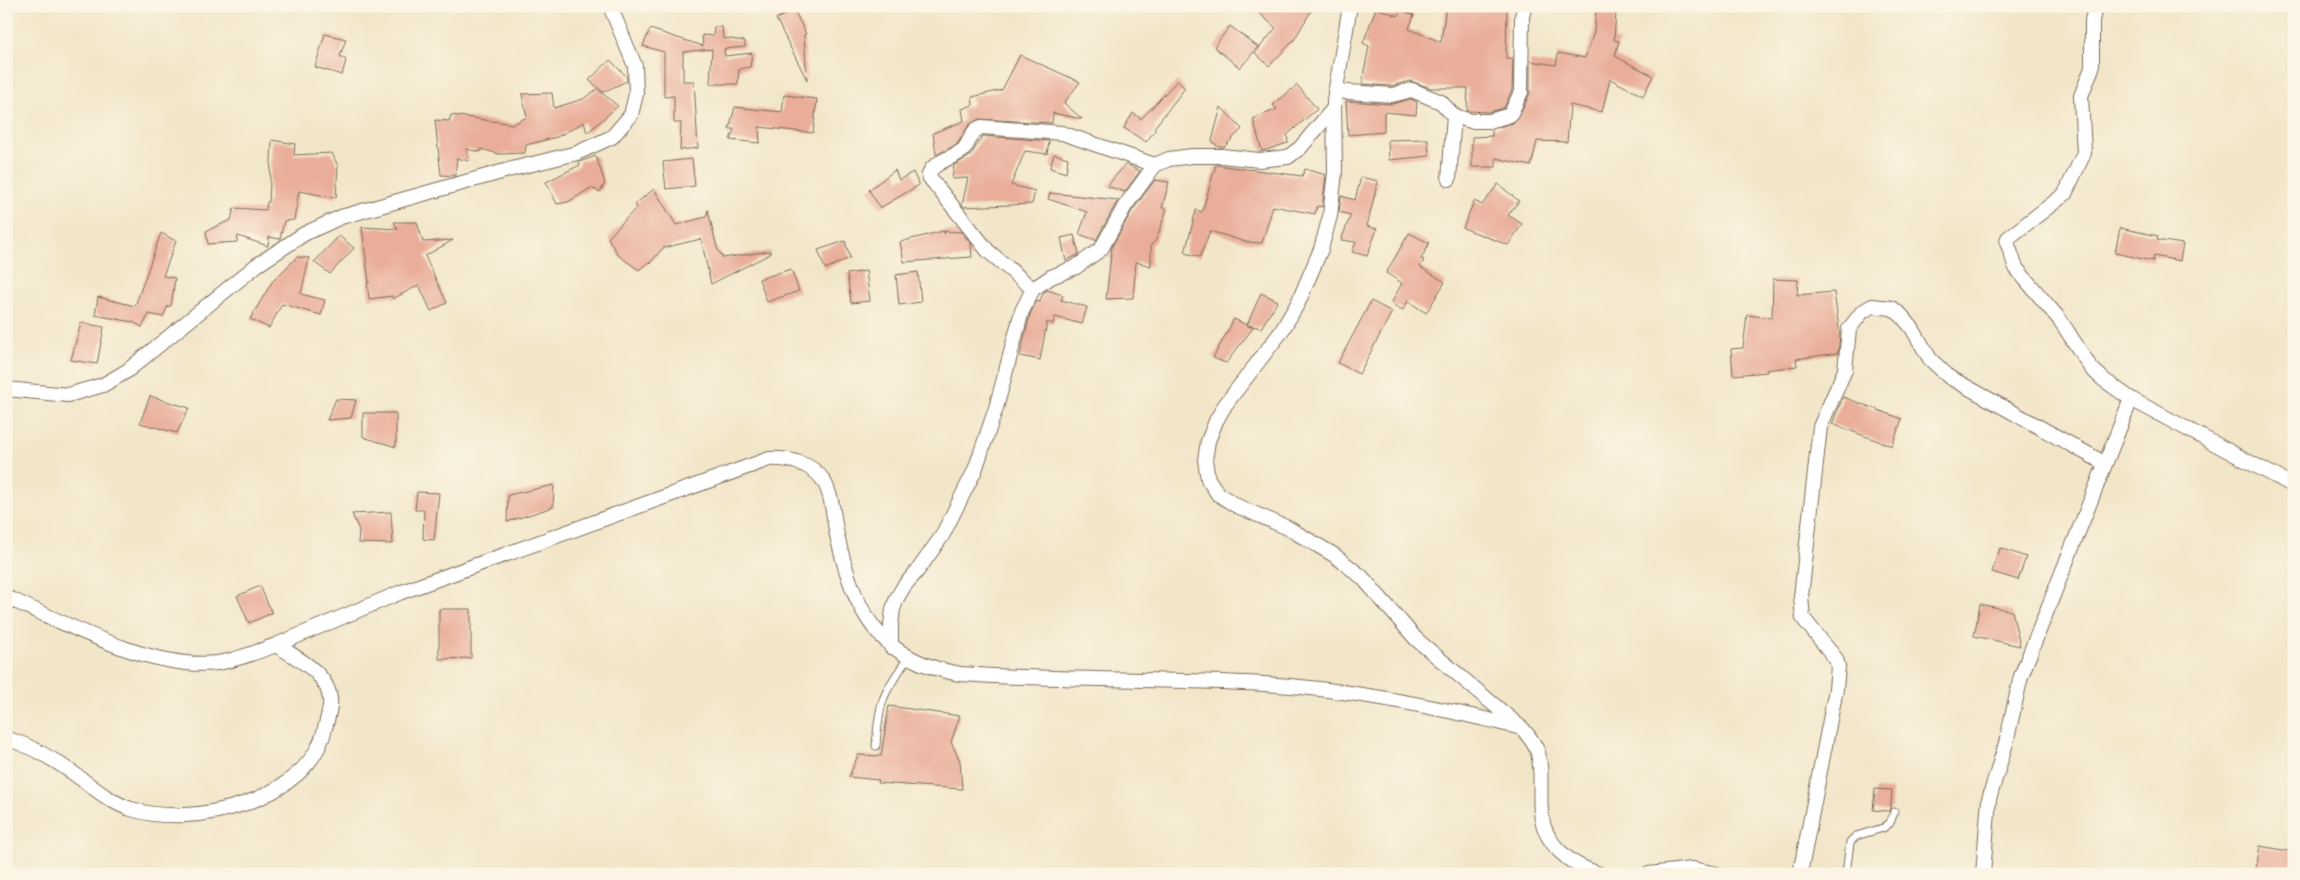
<svg xmlns="http://www.w3.org/2000/svg" width="2300" height="880" viewBox="0 0 2300 880" font-family="'IM FELL Double Pica',serif">
	<rect width="100%" height="100%" fill="#fcf5e5"/>
	<filter id="ink" filterUnits="userSpaceOnUse"><feTurbulence type="fractalNoise" baseFrequency=".02" numOctaves="2"/><feDisplacementMap in="SourceGraphic" scale="10" xChannelSelector="R" yChannelSelector="G"/><feConvolveMatrix kernelMatrix="1 2 1 2 8 2 1 2 1" color-interpolation-filters="sRGB"/></filter>
	<filter id="wash" filterUnits="userSpaceOnUse"><feTurbulence type="fractalNoise" baseFrequency=".0096" numOctaves="4" result="noise"/><feDisplacementMap in="SourceGraphic" scale="20" xChannelSelector="R" yChannelSelector="G"/><feGaussianBlur stdDeviation="1.12" result="paint"/><feColorMatrix in="noise" values="0 0 0 0 0 0 0 0 0 0 0 0 0 0 0 0 0 1.4 0 .05"/><feComposite in="paint" operator="in"/></filter>
	<g filter="url(#wash)">
		<rect width="100%" height="100%" fill="#f2e6c9"/>
		<g id="blocks">
			<g fill="#e9ad99">
				<polygon points="1251,6 1314,6 1294,40 1269,66 1255,53 1276,28"/>
				<polygon points="1446,6 1507,6 1506,58 1513,59 1512,90 1504,108 1489,112 1467,111 1468,88 1431,88 1410,81 1391,86 1362,84 1369,46 1363,43 1376,8 1398,16 1400,10 1414,15 1409,29 1441,42"/>
				<polygon points="794,10 806,34 804,35 807,80 776,19"/>
				<polygon points="1596,11 1616,12 1614,40 1619,41 1615,56 1653,76 1643,96 1610,79 1602,112 1570,105 1567,142 1537,141 1531,166 1496,158 1496,167 1472,167 1472,137 1492,136 1492,129 1513,123 1518,119 1530,93 1530,61 1556,65 1558,53 1585,58 1594,32"/>
				<polygon points="1230,26 1258,47 1240,68 1214,47"/>
				<polygon points="714,27 722,27 723,38 745,41 745,47 724,49 725,56 752,53 750,67 739,69 738,84 710,84 712,49 683,52 683,81 694,81 698,148 680,150 681,123 674,123 674,96 664,97 664,52 643,46 650,29 703,46 702,35 713,36"/>
				<polygon points="325,34 346,39 340,56 346,60 342,75 315,67"/>
				<polygon points="1020,55 1080,82 1064,103 1082,119 1053,113 1052,123 979,119 969,125 957,144 936,155 933,133 964,121 962,109 973,105 972,97 1002,90"/>
				<polygon points="610,60 627,77 627,81 603,92 589,80"/>
				<polygon points="1177,81 1185,88 1154,128 1156,129 1146,142 1124,128 1133,113 1141,119"/>
				<polygon points="1297,85 1317,109 1287,135 1288,143 1262,151 1253,119 1277,109 1273,105"/>
				<polygon points="597,89 618,106 587,133 584,122 557,137 526,145 525,153 499,154 481,149 481,152 466,149 469,161 457,158 455,176 441,175 435,120 449,121 451,115 513,124 527,117 522,94 552,93 554,108 583,99"/>
				<polygon points="784,95 817,99 813,133 759,127 760,143 730,140 734,129 729,129 735,107 782,112"/>
				<polygon points="1411,99 1417,102 1416,115 1384,112 1384,132 1348,135 1346,101 1392,104"/>
				<polygon points="1221,107 1242,129 1224,147 1218,147 1212,141"/>
				<polygon points="983,136 1049,141 1047,154 1025,151 1011,185 1035,191 1032,204 964,207 962,205 968,178 952,179 954,165 970,156"/>
				<polygon points="1428,139 1429,156 1389,160 1388,140"/>
				<polygon points="272,140 295,144 294,155 332,153 338,166 336,198 299,191 294,220 284,221 280,239 269,237 268,246 238,236 237,242 208,244 206,231 231,220 234,208 266,210 267,202 269,202"/>
				<polygon points="1054,154 1068,158 1066,173 1050,168"/>
				<polygon points="596,156 605,183 600,192 591,188 568,202 557,204 546,182 580,165 579,162"/>
				<polygon points="692,159 695,186 666,189 663,162"/>
				<polygon points="1126,164 1140,171 1125,192 1107,186"/>
				<polygon points="1216,165 1302,176 1305,169 1326,175 1322,207 1317,206 1315,214 1273,206 1262,243 1246,242 1210,231 1200,257 1185,253 1196,210 1202,212"/>
				<polygon points="895,170 899,180 913,172 919,185 880,208 869,190"/>
				<polygon points="1361,177 1378,181 1367,226 1377,229 1367,256 1352,252 1356,242 1341,240 1351,215 1339,212 1341,196 1355,200"/>
				<polygon points="1155,180 1169,182 1162,208 1167,209 1156,240 1151,245 1151,266 1136,262 1133,298 1106,299 1112,246 1132,211"/>
				<polygon points="1498,184 1519,201 1508,215 1522,224 1508,245 1463,228 1474,201 1482,205"/>
				<polygon points="654,189 676,225 706,217 708,210 717,248 723,258 770,251 770,254 711,284 701,239 663,248 650,263 649,262 639,270 619,256 608,238 637,207 635,204"/>
				<polygon points="1050,193 1118,200 1096,240 1079,234 1087,212 1048,199"/>
				<polygon points="394,222 417,222 423,242 453,240 425,256 447,303 431,311 419,285 393,299 392,296 369,299 367,283 369,283 362,227 398,229"/>
				<polygon points="2120,228 2158,236 2157,240 2183,244 2180,261 2154,256 2153,261 2115,253"/>
				<polygon points="943,231 945,234 944,231 961,232 971,243 972,257 904,262 900,242"/>
				<polygon points="161,233 176,241 163,276 175,278 171,306 168,306 163,317 149,314 142,327 133,322 95,315 98,297 135,306"/>
				<polygon points="1409,233 1429,243 1421,259 1424,260 1420,267 1445,282 1426,313 1408,301 1403,310 1391,304 1402,283 1386,273"/>
				<polygon points="1074,235 1079,254 1066,261 1061,238"/>
				<polygon points="339,236 354,248 330,274 314,262"/>
				<polygon points="845,241 850,258 825,269 818,250"/>
				<polygon points="297,257 309,258 301,294 325,300 321,315 282,304 269,328 250,319 272,282"/>
				<polygon points="791,269 799,291 767,302 759,279"/>
				<polygon points="866,271 870,301 851,303 847,274"/>
				<polygon points="918,272 921,302 899,305 896,275"/>
				<polygon points="1773,279 1798,280 1797,295 1834,292 1840,336 1838,353 1796,359 1797,366 1766,370 1767,372 1733,375 1731,349 1743,348 1747,315 1772,318"/>
				<polygon points="1047,290 1063,295 1061,300 1087,307 1082,324 1055,317 1053,324 1047,322 1040,360 1020,356 1030,314 1037,301 1040,302 1043,293"/>
				<polygon points="1261,293 1278,301 1261,328 1247,325"/>
				<polygon points="1371,301 1392,312 1359,374 1338,363"/>
				<polygon points="1234,319 1253,328 1226,363 1213,358"/>
				<polygon points="81,323 104,327 97,364 71,360"/>
				<polygon points="150,396 189,408 177,433 140,423"/>
				<polygon points="1843,397 1902,419 1892,446 1832,424"/>
				<polygon points="336,399 356,400 351,418 327,420"/>
				<polygon points="363,413 396,413 396,447 363,437"/>
				<polygon points="554,485 553,507 507,522 508,495"/>
				<polygon points="417,492 439,493 434,540 423,539 424,510 415,510"/>
				<polygon points="391,512 393,544 358,543 359,530 352,514"/>
				<polygon points="2000,548 2026,557 2018,580 1992,572"/>
				<polygon points="260,586 272,613 249,623 237,596"/>
				<polygon points="1980,604 2012,611 2020,646 1974,636"/>
				<polygon points="439,609 471,609 471,658 439,659"/>
				<polygon points="889,706 960,716 951,742 960,761 962,789 878,783 879,780 849,777 858,755 881,756"/>
				<polygon points="1875,789 1892,790 1891,807 1889,811 1873,810"/>
				<polygon points="2260,846 2294,852 2294,874 2255,874"/>
			</g>
		</g>
	</g>
	<g filter="url(#ink)">
		<use href="#blocks" fill-opacity="0" stroke="#7b6c5a" stroke-width="1"/>
		<g fill="none" stroke-linecap="round" stroke-linejoin="round">
			<defs>
				<g id="service">
					<path d="M876,746C879,701 882,695 908,658"/>
					<polyline points="1846,874 1850,842 1856,836 1883,828 1890,823 1894,812"/>
				</g>
				<g id="minor">
					<polyline points="1350,6 1334,100 1335,172 1330,216 1321,249 1298,303 1281,332 1225,405 1216,421 1208,441 1205,460 1208,479 1218,494 1237,506 1288,528 1334,555 1362,577 1416,639 1519,726"/>
					<polyline points="2095,6 2092,21 2092,68 2081,96 2084,153 2065,194 2008,238 2007,242 2016,268 2060,320 2091,368 2104,380 2131,399 2294,486"/>
					<polyline points="1335,91 1392,95 1412,90 1441,102 1454,116 1471,121 1490,121 1510,115 1521,92 1522,16 1525,6"/>
					<polyline points="1449,179 1454,116"/>
					<path d="M1033,289L988,251L930,178L929,175C931,162 954,158 963,150C970,143 971,129 982,127L1062,133L1155,165"/>
					<polyline points="6,389 68,395 103,385 127,371 257,265 304,234 341,217 512,169 577,153 612,137 631,115 636,94 635,66 610,6"/>
					<path d="M6,597C65,623 152,671 217,663C237,660 257,652 276,645C298,659 333,675 330,706C329,713 327,721 325,728C310,801 192,829 131,809C109,802 92,786 73,773C52,758 31,746 6,738"/>
					<path d="M276,645L399,593L769,459C788,458 812,463 823,480C833,496 833,517 837,535C854,611 878,660 960,674C1061,681 1163,678 1264,684C1350,689 1438,707 1522,728C1528,735 1535,744 1538,753C1543,773 1539,791 1541,811C1543,844 1570,865 1599,874"/>
					<polyline points="891,647 891,625 893,609 897,598 904,586 918,570 942,536 975,470 996,408 1022,311 1033,289 1051,277 1076,267 1101,249 1125,206 1155,165 1169,159 1192,156 1222,156 1259,160 1288,157 1300,148 1334,108"/>
					<polyline points="1649,874 1693,869 1717,874"/>
					<polyline points="1800,874 1836,689 1838,666 1836,659 1803,618 1801,597 1820,427 1845,370 1849,329 1862,312 1872,306 1892,308 1901,315 1912,328 1930,359 1949,377 2104,463"/>
					<polyline points="1983,874 1989,799 2006,743 2021,676 2131,399"/>
				</g>
			</defs>
			<use href="#service" stroke="#7b6c5a" stroke-width="9"/>
			<use href="#minor" stroke="#7b6c5a" stroke-width="16"/>
			<use href="#service" stroke="#fff" stroke-width="7"/>
			<use href="#minor" stroke="#fff" stroke-width="14"/>
		</g>
	</g>
	<rect width="2300" height="880" fill="none" stroke="#fcf5e5" stroke-width="25"/>
</svg>
